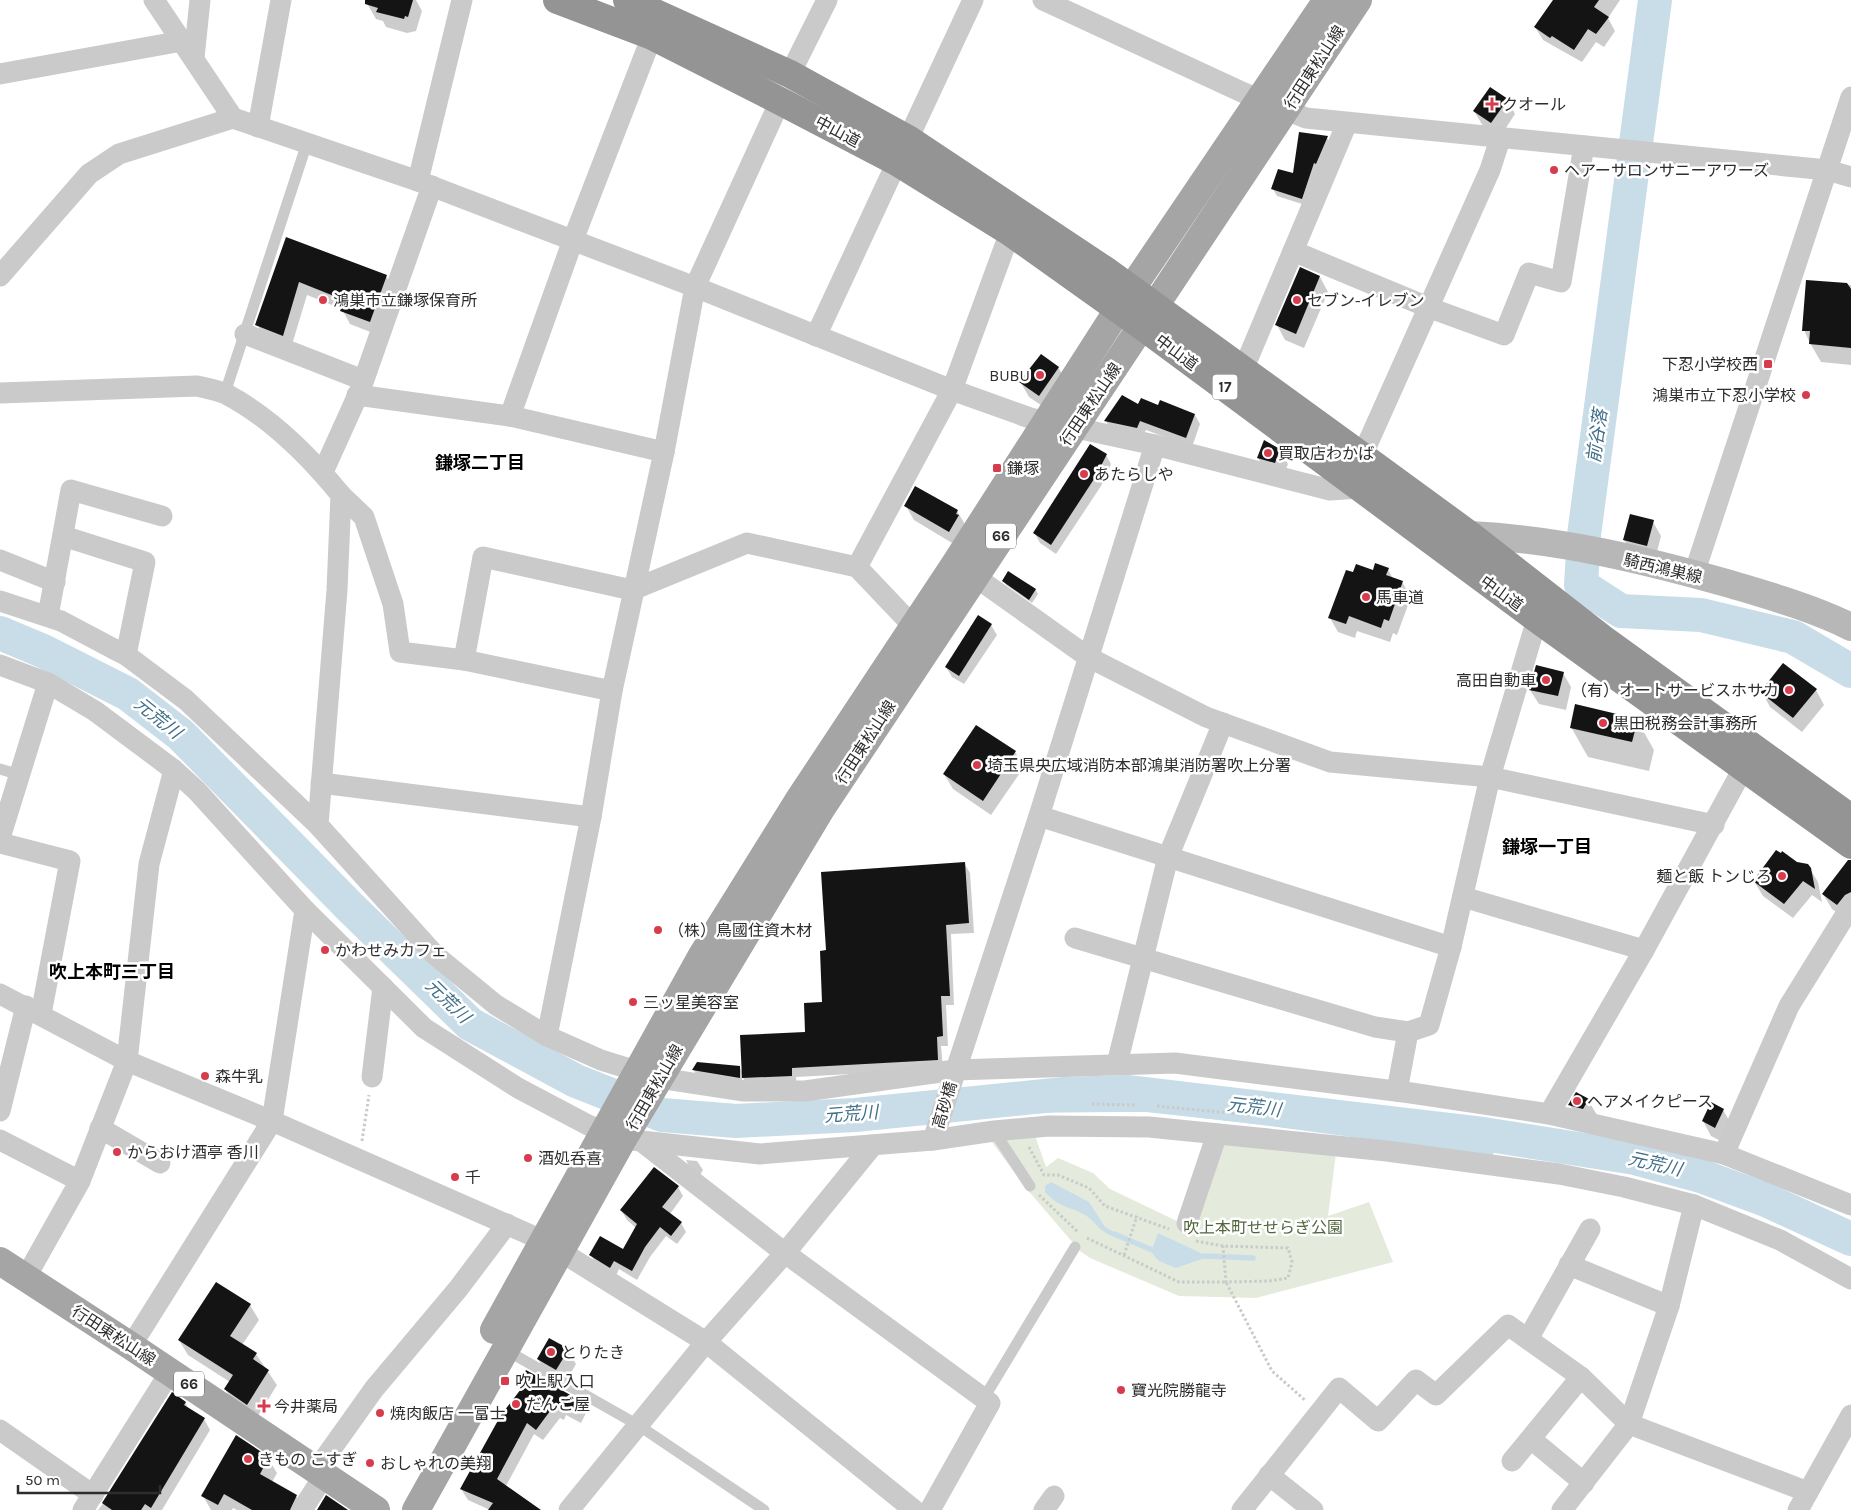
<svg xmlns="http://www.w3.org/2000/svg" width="1851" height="1510" viewBox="0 0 1851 1510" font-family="Karla,'Noto Sans JP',sans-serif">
	<rect width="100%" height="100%" fill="#fff"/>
	<polygon fill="#e4eadc" points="1033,1130 1046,1167 1058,1158 1093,1173 1110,1189 1181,1223 1220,1143 1336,1153 1328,1216 1369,1202 1393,1262 1256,1298 1179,1296 1090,1258 1080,1251 1026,1188 989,1138"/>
	<g fill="#c9dde8">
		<path d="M1051,1182L1089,1202L1105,1227L1114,1232L1112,1236C1097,1230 1096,1221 1085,1215C1066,1204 1062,1210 1045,1192V1186Z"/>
		<polygon points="1158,1233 1203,1254 1202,1259 1176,1268 1159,1261 1151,1252"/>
	</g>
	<g fill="#0003">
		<polygon points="369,0 416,0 422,11 416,31 407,33 386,27 383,21 376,19 368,5"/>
		<polygon points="1554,0 1620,0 1608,18 1615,31 1604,47 1596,42 1582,62 1543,40 1535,27"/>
		<polygon points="1507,100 1515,114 1500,137 1483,126 1474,111"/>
		<polygon points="1327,138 1331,145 1305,205 1277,196 1273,189 1294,175"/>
		<polygon points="287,239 386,276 394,290 378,335 350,324 342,309 307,295 291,348 265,338 257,324"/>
		<polygon points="1320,277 1328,292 1304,348 1285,340 1277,325"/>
		<polygon points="1807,282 1851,285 1851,365 1821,362 1810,343 1804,330"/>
		<polygon points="1058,367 1067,382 1048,410 1029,397 1021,383"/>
		<polygon points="1139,405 1195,415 1200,424 1192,447 1146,430 1142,437 1111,431 1106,421"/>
		<polygon points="1279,450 1288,464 1283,477 1267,473 1258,458"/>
		<polygon points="1106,455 1111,464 1101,486 1056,554 1040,543 1035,534"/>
		<polygon points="906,506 957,511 966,526 957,546 914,520"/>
		<polygon points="1653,522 1661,536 1655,560 1633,554 1624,540"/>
		<polygon points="1388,569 1393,579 1402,582 1411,597 1397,635 1393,633 1390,642 1357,631 1355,638 1338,632 1330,618 1354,574"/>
		<polygon points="1004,581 1035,589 1038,594 1032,603 1006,585"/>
		<polygon points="991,625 997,635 964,684 952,677 946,667"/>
		<polygon points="1563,673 1571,687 1566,710 1539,704 1530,690"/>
		<polygon points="1816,690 1824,705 1802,732 1770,707 1762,692"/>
		<polygon points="1637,720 1654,750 1649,771 1588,757 1571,727"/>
		<polygon points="1015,752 1024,767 991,815 953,789 944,774"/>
		<polygon points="964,863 970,873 974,933 951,934 954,1005 946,1005 948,1046 941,1046 943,1069 796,1077 797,1086 748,1087 742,1076 742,1082 696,1075 694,1070 698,1063 740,1068 743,1073 807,1034 823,1004 828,952"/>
		<polygon points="1797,863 1809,867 1818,882 1822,902 1812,895 1793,918 1763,896 1754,881"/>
		<polygon points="1851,869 1851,913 1846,919 1832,909 1823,894"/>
		<polygon points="1588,1100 1597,1115 1578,1120 1570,1105"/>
		<polygon points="1723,1110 1732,1125 1723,1142 1711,1136 1703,1121"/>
		<polygon points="686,1160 697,1161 703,1170 700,1175 690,1168"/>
		<polygon points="678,1187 683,1196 670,1214 681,1223 686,1232 677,1244 666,1236 650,1257 637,1280 619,1269 616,1276 596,1264 591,1255 623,1251 636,1228 627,1220 621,1210"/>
		<polygon points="250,1305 259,1320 242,1345 256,1354 277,1385 256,1419 234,1404 225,1389 230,1382 188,1355 179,1340"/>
		<polygon points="568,1350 576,1364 565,1384 547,1374 538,1359"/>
		<polygon points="519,1386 580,1402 586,1413 581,1423 566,1415 564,1420 560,1418 543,1440 534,1434 506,1486 539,1510 490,1510 468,1500 461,1489 521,1391"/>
		<polygon points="185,1402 189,1410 204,1419 210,1430 162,1510 98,1510"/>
		<polygon points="237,1437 268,1458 277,1473 272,1482 296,1496 304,1510 237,1510 233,1508 232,1510 211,1510 203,1496"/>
	</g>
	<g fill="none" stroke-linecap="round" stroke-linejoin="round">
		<g stroke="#c9dde8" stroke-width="5.5">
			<polyline points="1037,1110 1144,1109 1265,1122"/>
			<polyline points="1276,1124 1491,1153"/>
			<polyline points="1114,1234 1150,1249"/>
			<polyline points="1204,1256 1253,1258"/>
		</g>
		<g stroke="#c9dde8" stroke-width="34">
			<polyline points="1655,0 1584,535 1581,585 1621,611 1701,615 1793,637 1851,671"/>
			<polyline points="0,633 43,651 128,694 181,735 350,907 470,1024 576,1081 662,1115 736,1121 855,1115 1064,1094 1127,1092 1483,1134 1635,1158 1701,1176 1766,1200 1851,1239"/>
		</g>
	</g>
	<g fill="#141414">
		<polygon points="365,0 413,0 408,17 405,16 404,19 376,12 378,8 365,4"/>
		<polygon points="1553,0 1599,0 1594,7 1609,17 1596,34 1588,29 1574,50 1552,36 1550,38 1534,27"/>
		<polygon points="1490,87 1508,99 1491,123 1473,111"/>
		<polygon points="1299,132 1328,136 1316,164 1314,163 1302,199 1271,189 1278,169 1293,173"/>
		<polygon points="286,237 387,275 370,322 340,311 344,300 299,282 283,336 255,325"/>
		<polygon points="1300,267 1320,276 1296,334 1275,325"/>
		<polygon points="1806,280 1847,283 1851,289 1851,348 1809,344 1810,331 1802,331"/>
		<polygon points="1041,354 1059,367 1039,396 1019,382"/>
		<polygon points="1122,395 1138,404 1141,398 1158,405 1160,400 1195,414 1186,438 1140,421 1137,428 1104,421"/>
		<polygon points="1264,440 1280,449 1275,463 1257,458"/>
		<polygon points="1090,444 1107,454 1096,476 1051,545 1033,533"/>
		<polygon points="915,486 958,510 956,514 959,515 949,532 904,506"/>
		<polygon points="1630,514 1654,520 1647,546 1623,540"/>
		<polygon points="1375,563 1389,568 1386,575 1403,581 1389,621 1384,619 1381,628 1349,616 1346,624 1328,618 1346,570 1353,572 1356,564 1373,570"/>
		<polygon points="1008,571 1036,589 1029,600 1002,581"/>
		<polygon points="978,615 992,624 959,676 945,667"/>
		<polygon points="1783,663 1817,689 1793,718 1760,692"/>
		<polygon points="1536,665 1564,672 1558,696 1529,690"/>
		<polygon points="1575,704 1638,719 1632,742 1570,728"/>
		<polygon points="976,725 1016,751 983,801 943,774"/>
		<polygon points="1776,850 1781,853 1782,851 1797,862 1808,864 1811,868 1815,889 1803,881 1784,904 1753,881"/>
		<polygon points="1848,860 1851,860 1851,892 1845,895 1837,905 1822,894"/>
		<polygon points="965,862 969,923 946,925 950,996 941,996 943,1036 937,1037 938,1060 792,1068 792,1076 742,1078 740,1035 805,1032 804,1003 822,1002 820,951 826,950 821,872"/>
		<polygon points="697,1062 740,1066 740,1078 692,1070"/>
		<polygon points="1576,1092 1589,1099 1583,1109 1568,1105"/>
		<polygon points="1711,1102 1724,1109 1715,1128 1702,1121"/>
		<polygon points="654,1167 679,1186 662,1207 682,1222 671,1236 660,1227 645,1247 632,1271 614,1261 610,1268 589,1255 600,1236 623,1249 637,1224 620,1210"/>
		<polygon points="216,1282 251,1304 230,1336 257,1353 253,1359 269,1370 247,1405 224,1389 233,1375 178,1340"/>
		<polygon points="549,1338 569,1349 556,1370 537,1359"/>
		<polygon points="526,1370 581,1401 574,1412 560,1404 557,1409 553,1407 536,1430 527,1423 497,1479 541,1510 488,1510 493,1503 460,1489 501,1415 521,1389 517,1386"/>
		<polygon points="172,1392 186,1402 184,1405 205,1418 151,1508 145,1504 141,1510 112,1510 102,1503"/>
		<polygon points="236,1435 269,1457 260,1474 297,1495 290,1510 252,1510 224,1494 218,1505 201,1496"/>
		<polygon points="326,1495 348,1510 317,1510"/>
	</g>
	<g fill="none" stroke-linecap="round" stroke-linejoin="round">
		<g stroke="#cacaca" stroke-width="3" stroke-dasharray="2.5 2.5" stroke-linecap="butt">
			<polyline points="1092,1104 1135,1105"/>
			<polyline points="1157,1106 1250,1115"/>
			<polyline points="362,1141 369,1095"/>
			<polyline points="1029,1147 1044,1175 1058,1175 1089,1188 1105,1206 1169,1229"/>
			<polyline points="1039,1195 1078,1232"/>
			<polyline points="1087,1238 1179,1282 1226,1282 1272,1371 1306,1401"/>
			<polyline points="1196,1241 1223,1246 1288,1248 1292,1262 1288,1278 1269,1281 1226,1282 1223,1246"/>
			<polyline points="1124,1255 1137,1216"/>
		</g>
		<g stroke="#cacaca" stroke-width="11">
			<polyline points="225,393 307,143"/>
			<polyline points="0,769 20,775"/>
			<polyline points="994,1131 1030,1186"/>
			<polyline points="504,1349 638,1425 764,1510"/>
			<polyline points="984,1398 1075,1247"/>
		</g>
		<g stroke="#cacaca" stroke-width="21">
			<polyline points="154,0 233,118"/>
			<polyline points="1043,0 1244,93 1306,118 1827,170 1851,177"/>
			<polyline points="194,58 200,0"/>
			<polyline points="0,74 182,41"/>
			<polyline points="790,74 827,0"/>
			<polyline points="258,127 281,0"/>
			<polyline points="908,139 973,0"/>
			<polyline points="418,181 462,0"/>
			<polyline points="1293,251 1430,308 1504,335 1529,273 1561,282 1584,146"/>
			<polyline points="0,276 89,174 119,154 233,118 418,181 695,287 952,390 1030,418 1155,445 1330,490 1360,488"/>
			<polyline points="245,334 363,380"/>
			<polyline points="816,336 897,162"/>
			<polyline points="1243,370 1347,123"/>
			<path d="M0,393L197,386C206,388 218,390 226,394C270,417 310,457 341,495L337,590L318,825"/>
			<polyline points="357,395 510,416 664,452"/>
			<polyline points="510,416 573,240 652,36"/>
			<polyline points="1362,456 1490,170 1500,139"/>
			<polyline points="323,472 361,388 432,186"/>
			<polyline points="341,495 364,517 393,604 400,652 464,660 612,691"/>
			<polyline points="63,536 145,562 126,655"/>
			<polyline points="0,560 55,582"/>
			<polyline points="857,567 952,390 1010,232"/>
			<polyline points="963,568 1088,657 1206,717 1330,762 1490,777 1714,825"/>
			<polyline points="1694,574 1851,97"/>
			<polyline points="0,601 61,621 112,648 126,655 186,700 318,825 435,955 496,1005 547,1036 601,1060 659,1078 744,1091 805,1091 955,1070 1175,1063 1411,1093 1549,1114 1724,1154 1851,1205"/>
			<polyline points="48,616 71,490 162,516"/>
			<polyline points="464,660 483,557 632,590 747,543 857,567 914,627 925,636"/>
			<polyline points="0,665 48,683 95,711 174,770 197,791 305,910 424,1028 518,1088 588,1125 623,1139 760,1154 933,1140 994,1131 1049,1126 1149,1127 1387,1151 1559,1174 1624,1187 1694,1205 1780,1240 1851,1279"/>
			<polyline points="321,783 591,817"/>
			<polyline points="1039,816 1451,947"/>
			<polyline points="0,838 48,683"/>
			<polyline points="0,843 70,861 41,1014"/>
			<polyline points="1463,897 1644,950"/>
			<polyline points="1075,938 1375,1027 1408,1032"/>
			<polyline points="0,994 127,1061 272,1121 542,1240 706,1342 914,1510"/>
			<polyline points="547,1036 591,817 612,691 664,452 695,287 780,101"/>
			<polyline points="1117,1064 1168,857 1223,723"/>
			<polyline points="372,1077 383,987"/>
			<polyline points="1397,1091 1408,1032 1429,1025 1451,947 1490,777 1537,619"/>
			<polyline points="0,1111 26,1006"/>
			<polyline points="1549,1114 1644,950 1744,767"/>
			<polyline points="100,1128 160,1163"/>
			<polyline points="0,1140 80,1181"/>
			<polyline points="933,1140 1039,816 1155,445"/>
			<polyline points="641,1141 785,1253 990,1403 930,1510"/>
			<polyline points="1724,1154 1789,1006 1851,906"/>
			<polyline points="1187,1223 1217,1134"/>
			<polyline points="1569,1265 1669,1306"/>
			<polyline points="26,1277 80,1181 127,1061 149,864 174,770"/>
			<polyline points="1528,1339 1590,1229"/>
			<polyline points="131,1346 272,1121 305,910"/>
			<polyline points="0,1430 93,1495"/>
			<polyline points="1531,1439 1584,1483"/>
			<polyline points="1512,1461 1581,1377"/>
			<polyline points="317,1469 374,1389 458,1289 507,1224"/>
			<polyline points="1269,1475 1313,1510"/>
			<polyline points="83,1510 170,1372"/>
			<polyline points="302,1510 325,1474"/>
			<polyline points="569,1510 706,1342 785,1253 873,1145"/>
			<polyline points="1044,1510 1054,1496"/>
			<polyline points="1242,1510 1339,1388 1378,1421 1416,1380 1436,1395 1508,1325 1581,1377 1629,1424 1808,1492"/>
			<polyline points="1562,1510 1629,1424 1669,1306 1694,1205"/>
			<polyline points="1798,1510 1851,1415"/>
		</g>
		<path stroke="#b7b7b7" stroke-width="28" d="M1470,535C1558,539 1645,560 1730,584C1770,596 1813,608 1851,627"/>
		<g stroke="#a5a5a5" stroke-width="28">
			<polyline points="0,1261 131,1346 376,1510"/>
			<polyline points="494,1330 701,957 800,798 955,564 1132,288 1327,0"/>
			<polyline points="416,1510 623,1139 821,809 1358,0"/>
		</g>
		<g stroke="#949494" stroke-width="28">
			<polyline points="557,0 652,36 780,101 897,162 1010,232 1142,326 1537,619 1851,845"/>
			<polyline points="627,0 790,74 908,139 1108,272 1362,456 1470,535 1602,638 1851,818"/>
		</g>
	</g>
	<g fill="#d73c4d" stroke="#fff" stroke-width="2">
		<path d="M1489.5 96.5h5v5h5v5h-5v5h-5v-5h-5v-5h5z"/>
		<circle cx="1554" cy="170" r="5"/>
		<circle cx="323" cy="300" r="5"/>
		<circle cx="1297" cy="300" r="5"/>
		<rect x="1763" y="359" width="10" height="10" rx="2.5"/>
		<circle cx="1040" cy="375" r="5"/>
		<circle cx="1806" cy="395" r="5"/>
		<circle cx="1268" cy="453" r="5"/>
		<rect x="992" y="463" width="10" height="10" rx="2.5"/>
		<circle cx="1084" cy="474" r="5"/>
		<circle cx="1366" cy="597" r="5"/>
		<circle cx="1546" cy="680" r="5"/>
		<circle cx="1789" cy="690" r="5"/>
		<circle cx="1603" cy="723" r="5"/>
		<circle cx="977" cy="765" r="5"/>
		<circle cx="1782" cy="876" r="5"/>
		<circle cx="658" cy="930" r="5"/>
		<circle cx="325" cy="950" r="5"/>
		<circle cx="633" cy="1002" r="5"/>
		<circle cx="205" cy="1076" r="5"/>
		<circle cx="1577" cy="1101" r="5"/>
		<circle cx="117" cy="1152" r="5"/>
		<circle cx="528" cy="1158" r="5"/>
		<circle cx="455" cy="1177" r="5"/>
		<circle cx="551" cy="1352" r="5"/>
		<rect x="500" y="1376" width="10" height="10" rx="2.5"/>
		<circle cx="1121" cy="1390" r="5"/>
		<circle cx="516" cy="1404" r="5"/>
		<path d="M261.5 1398.5h5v5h5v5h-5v5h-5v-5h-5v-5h5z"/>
		<circle cx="380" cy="1413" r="5"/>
		<circle cx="248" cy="1459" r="5"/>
		<circle cx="370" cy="1463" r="5"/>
	</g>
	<g text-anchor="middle" stroke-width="5" stroke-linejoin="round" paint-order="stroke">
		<g fill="#fff" stroke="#6c6c6c" stroke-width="1">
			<rect x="1212.5" y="374.5" width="25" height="25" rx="4"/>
			<rect x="986" y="523.5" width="30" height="25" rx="4"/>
			<rect x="174" y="1371.5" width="30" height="25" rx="4"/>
		</g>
		<g font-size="15" font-weight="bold" fill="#2d2d2d">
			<text x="1225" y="392">17</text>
			<text x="1001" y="541">66</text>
			<text x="189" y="1389">66</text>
		</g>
		<g font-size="16" fill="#2d2d2d" stroke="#fff">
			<text transform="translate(1314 67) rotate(-57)" y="6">行田東松山線</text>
			<text transform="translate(838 131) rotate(28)" y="6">中山道</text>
			<text transform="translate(1177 352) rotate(37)" y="6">中山道</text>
			<text transform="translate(1090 404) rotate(-56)" y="6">行田東松山線</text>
			<text transform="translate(1663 568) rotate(13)" y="6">騎西鴻巣線</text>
			<text transform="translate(1502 593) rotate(36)" y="6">中山道</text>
			<text transform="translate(865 742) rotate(-57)" y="6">行田東松山線</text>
			<text transform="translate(654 1087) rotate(-60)" y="6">行田東松山線</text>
			<text transform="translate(944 1105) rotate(-73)" y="6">高砂橋</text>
			<text transform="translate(114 1335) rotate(33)" y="6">行田東松山線</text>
		</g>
		<g font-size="16" fill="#2d2d2d" stroke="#fff" text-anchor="start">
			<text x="1502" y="110">クオール</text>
			<text x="1564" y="176">ヘアーサロンサニーアワーズ</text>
			<text x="333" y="306">鴻巣市立鎌塚保育所</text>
			<text x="1307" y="306">セブン-イレブン</text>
			<text x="1758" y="370" text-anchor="end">下忍小学校西</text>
			<text x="1030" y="381" text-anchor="end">BUBU</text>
			<text x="1796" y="401" text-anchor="end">鴻巣市立下忍小学校</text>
			<text x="1278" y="459">買取店わかば</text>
			<text x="1007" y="474">鎌塚</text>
			<text x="1094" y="480">あたらしや</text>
			<text x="1376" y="603">馬車道</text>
			<text x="1536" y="686" text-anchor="end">高田自動車</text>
			<text x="1779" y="696" text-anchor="end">（有）オートサービスホサカ</text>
			<text x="1613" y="729">黒田税務会計事務所</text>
			<text x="987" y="771">埼玉県央広域消防本部鴻巣消防署吹上分署</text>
			<text x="1772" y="882" text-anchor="end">麺と飯 トンじろ</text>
			<text x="668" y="936">（株）鳥國住資木材</text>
			<text x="335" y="956">かわせみカフェ</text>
			<text x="643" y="1008">三ッ星美容室</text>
			<text x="215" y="1082">森牛乳</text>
			<text x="1587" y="1107">ヘアメイクピース</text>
			<text x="127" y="1158">からおけ酒亭 香川</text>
			<text x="538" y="1164">酒処呑喜</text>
			<text x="465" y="1183">千</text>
			<text x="561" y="1358">とりたき</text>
			<text x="515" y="1387">吹上駅入口</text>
			<text x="1131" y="1396">寶光院勝龍寺</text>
			<text x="526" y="1410">だんご屋</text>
			<text x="274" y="1412">今井薬局</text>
			<text x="390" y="1419">焼肉飯店 一富士</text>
			<text x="258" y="1465">きもの こすぎ</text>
			<text x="380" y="1469">おしゃれの美翔</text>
		</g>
		<g font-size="16" fill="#52663e" stroke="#fff">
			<text x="1263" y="1233">吹上本町せせらぎ公園</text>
		</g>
		<g font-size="18" font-style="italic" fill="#427089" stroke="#fff">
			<text transform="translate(1597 436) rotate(-82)" y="6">前谷落</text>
			<text transform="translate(158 718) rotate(39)" y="6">元荒川</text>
			<text transform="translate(448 1001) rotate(44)" y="6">元荒川</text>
			<text transform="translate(1254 1107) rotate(7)" y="6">元荒川</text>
			<text transform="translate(851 1114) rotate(-4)" y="6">元荒川</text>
			<text transform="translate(1655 1164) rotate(13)" y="6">元荒川</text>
		</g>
		<g font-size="18" font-weight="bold" fill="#000" stroke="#fff">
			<text x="480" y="469">鎌塚二丁目</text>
			<text x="1547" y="853">鎌塚一丁目</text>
			<text x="112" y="978">吹上本町三丁目</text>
		</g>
	</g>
	<path d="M18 1485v8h142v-8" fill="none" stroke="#2d2d2d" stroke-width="2.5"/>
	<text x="25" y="1485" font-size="15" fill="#2d2d2d" stroke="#ffffff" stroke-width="4" paint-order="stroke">50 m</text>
</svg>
